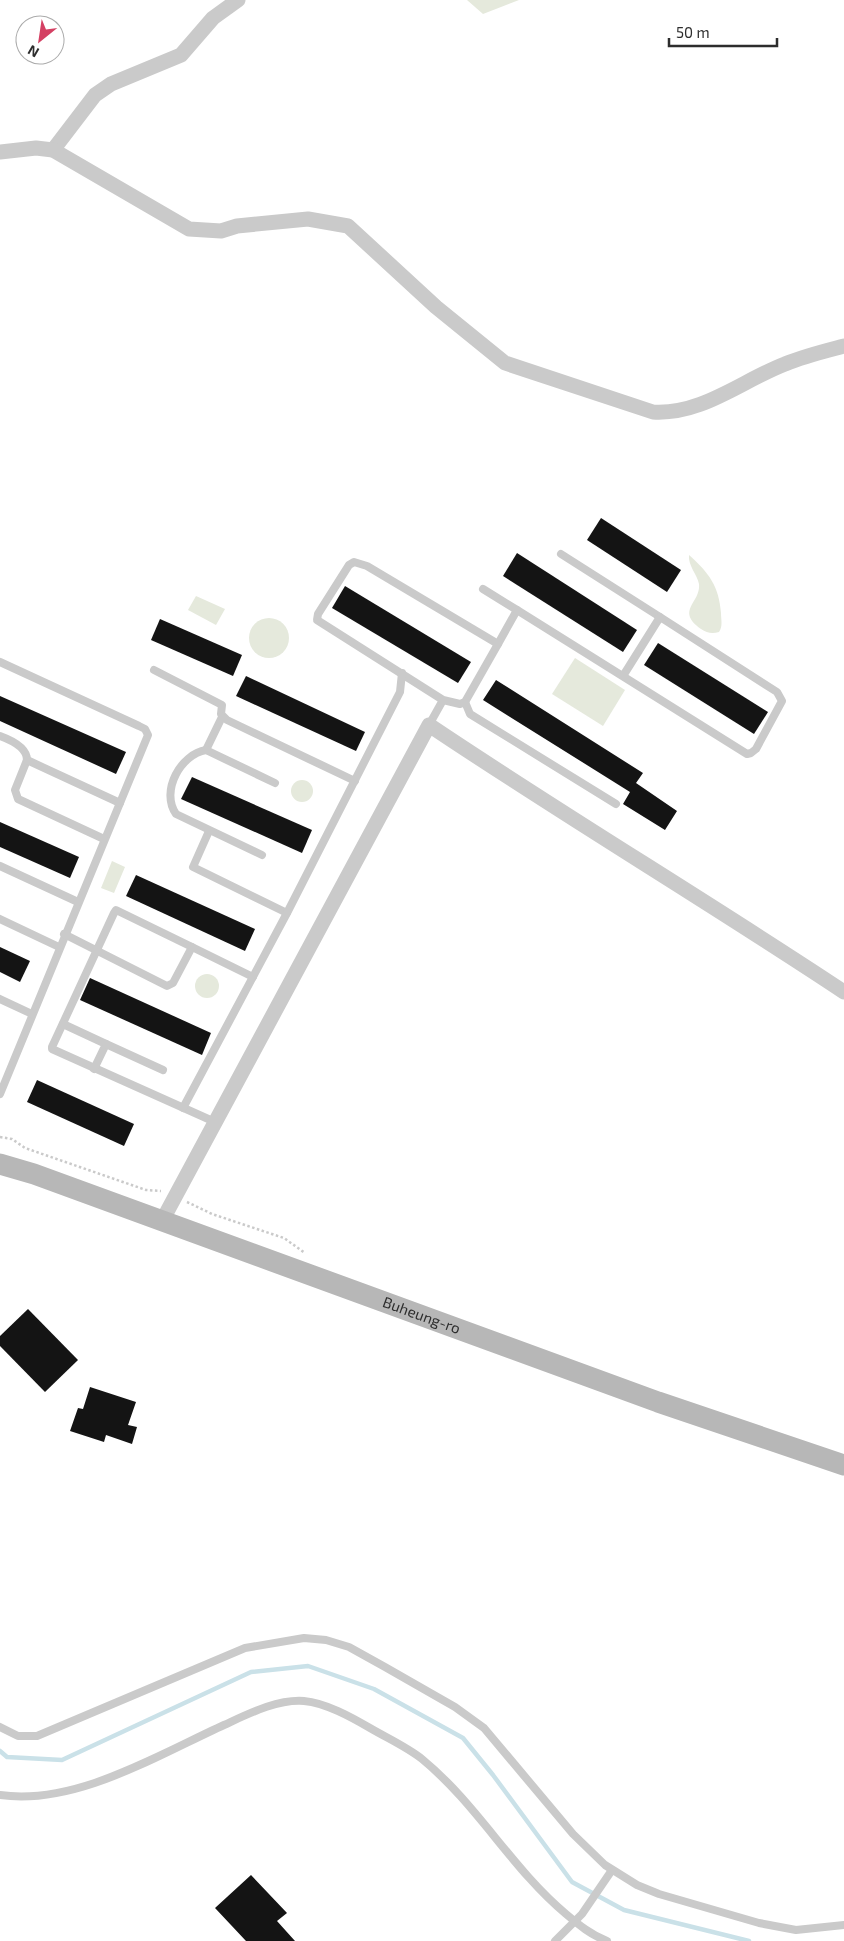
<svg xmlns="http://www.w3.org/2000/svg" width="844" height="1941" viewBox="0 0 844 1941" font-family="'Exo 2',sans-serif">
	<rect width="100%" height="100%" fill="#fff"/>
	<g fill="#e5e9dc">
		<polygon points="467,0 519,0 483,14"/>
		<path d="M689,555C709,573 719,586 721,613C721,620 723,626 719,632C712,634 707,633 701,629C675,610 701,603 699,584C697,574 688,566 689,555Z"/>
		<polygon points="196,596 225,609 216,625 188,610"/>
		<circle cx="269" cy="638" r="20"/>
		<polygon points="575,658 625,690 603,726 552,694"/>
		<circle cx="302" cy="791" r="11"/>
		<polygon points="112,861 125,867 114,893 101,888"/>
		<circle cx="207" cy="986" r="12"/>
	</g>
	<g fill="none" stroke-linecap="round" stroke-linejoin="round">
		<polyline stroke="#cae1e8" stroke-width="4.5" points="0,1751 7,1757 62,1760 251,1672 308,1666 374,1689 463,1738 493,1775 572,1882 624,1910 749,1941"/>
	</g>
	<g fill="#141414">
		<polygon points="601,518 681,570 667,592 587,540"/>
		<polygon points="517,553 637,630 623,652 503,576"/>
		<polygon points="345,586 471,662 458,683 332,608"/>
		<polygon points="160,619 242,655 233,676 151,640"/>
		<polygon points="658,643 768,712 754,734 644,665"/>
		<polygon points="246,676 365,732 356,751 236,696"/>
		<polygon points="496,680 643,773 636,783 677,811 665,830 623,804 630,792 483,700"/>
		<polygon points="0,696 126,752 116,774 0,721"/>
		<polygon points="192,777 312,830 302,853 181,799"/>
		<polygon points="0,822 79,857 70,878 0,847"/>
		<polygon points="136,875 255,929 245,951 126,896"/>
		<polygon points="0,947 30,961 20,982 0,972"/>
		<polygon points="90,978 211,1033 202,1055 80,1000"/>
		<polygon points="37,1080 134,1124 124,1146 27,1102"/>
		<polygon points="28,1309 78,1360 45,1392 0,1346 0,1336"/>
		<polygon points="90,1387 136,1402 128,1425 137,1427 132,1444 106,1435 104,1442 70,1431 78,1408 83,1409"/>
		<polygon points="251,1875 287,1913 277,1921 295,1941 246,1941 215,1908"/>
	</g>
	<g fill="none" stroke-linecap="round" stroke-linejoin="round">
		<g stroke="#cacaca" stroke-width="2.5" stroke-dasharray="2.5 2.5" stroke-linecap="butt">
			<polyline points="0,1137 12,1139 25,1148 146,1190 161,1191"/>
			<polyline points="187,1202 212,1214 284,1238 305,1253"/>
		</g>
		<g stroke="#cacaca" stroke-width="8">
			<polyline points="561,554 660,617"/>
			<polyline points="483,589 517,610 498,644"/>
			<polyline points="517,610 747,754 751,753 756,749 782,701 777,692 660,617 623,676"/>
			<polyline points="0,662 139,726 145,729 148,735 0,1094"/>
			<polyline points="154,670 222,705 221,714 227,720 355,781"/>
			<polyline points="465,702 470,714 616,804"/>
			<polyline points="429,725 443,700 317,620 318,614 349,565 354,562 367,566 498,644 465,702 460,704 443,700"/>
			<path d="M0,736C11,740 27,747 27,760L15,790L18,799L104,839"/>
			<polyline points="206,750 222,717"/>
			<polyline points="27,760 120,803"/>
			<polyline points="209,831 193,867 287,913"/>
			<path d="M262,855L176,814C160,791 181,754 206,750L275,783"/>
			<polyline points="0,866 78,902"/>
			<polyline points="0,919 59,947"/>
			<polyline points="64,934 167,986 173,983 192,947 116,910 114,913 52,1047 52,1049 215,1122"/>
			<polyline points="192,947 253,977"/>
			<polyline points="0,999 32,1014"/>
			<polyline points="63,1024 106,1044 94,1069"/>
			<polyline points="106,1044 163,1070"/>
			<polyline points="183,1108 287,913 400,692 402,673"/>
			<polyline points="0,1727 18,1736 37,1736 245,1648 304,1638 326,1640 349,1647 385,1667 455,1707 484,1728 573,1834 605,1865 637,1885 659,1894 759,1923 796,1930 844,1925"/>
			<path d="M0,1795C75,1806 158,1755 224,1725C248,1714 277,1699 304,1701C326,1703 351,1717 370,1728C387,1738 407,1747 422,1759C477,1804 512,1869 566,1914C579,1925 591,1935 607,1941"/>
			<polyline points="555,1941 582,1914 612,1870"/>
		</g>
		<g stroke="#cacaca" stroke-width="15">
			<polyline points="53,150 95,95 111,84 181,55 213,18 238,0"/>
			<path d="M0,152L36,148L53,150L189,229L221,231L237,226L308,219L348,226L436,307L505,363L653,412C702,415 741,381 785,364C804,356 825,351 844,346"/>
			<path d="M162,1221L429,725C566,817 707,901 844,992"/>
		</g>
		<path stroke="#b7b7b7" stroke-width="21" id="s1" d="M0,1164L34,1174L658,1402L844,1465"/>
	</g>
	<g text-anchor="middle" stroke-width="5" stroke-linejoin="round" paint-order="stroke">
		<g font-size="15" fill="#2d2d2d" stroke="#fff">
			<text dy="5" stroke="none"><textPath href="#s1" startOffset="448">Buheung-ro</textPath></text>
		</g>
	</g>
	<g transform="translate(40 40) rotate(210)"><circle r="24" fill="#ffffff" stroke="#ababab"/>
	<path d="M0-4L9 19L0 12L-9 19Z" fill="#d44063"/>
	<text y="-8" font-size="14" font-weight="bold" text-anchor="middle" fill="#2d2d2d">N</text>
	</g>
	<path d="M669 38v8h108v-8" fill="none" stroke="#2d2d2d" stroke-width="2.5"/>
	<text x="676" y="38" font-size="15" fill="#2d2d2d" stroke="#ffffff" stroke-width="4" paint-order="stroke">50 m</text>
</svg>
